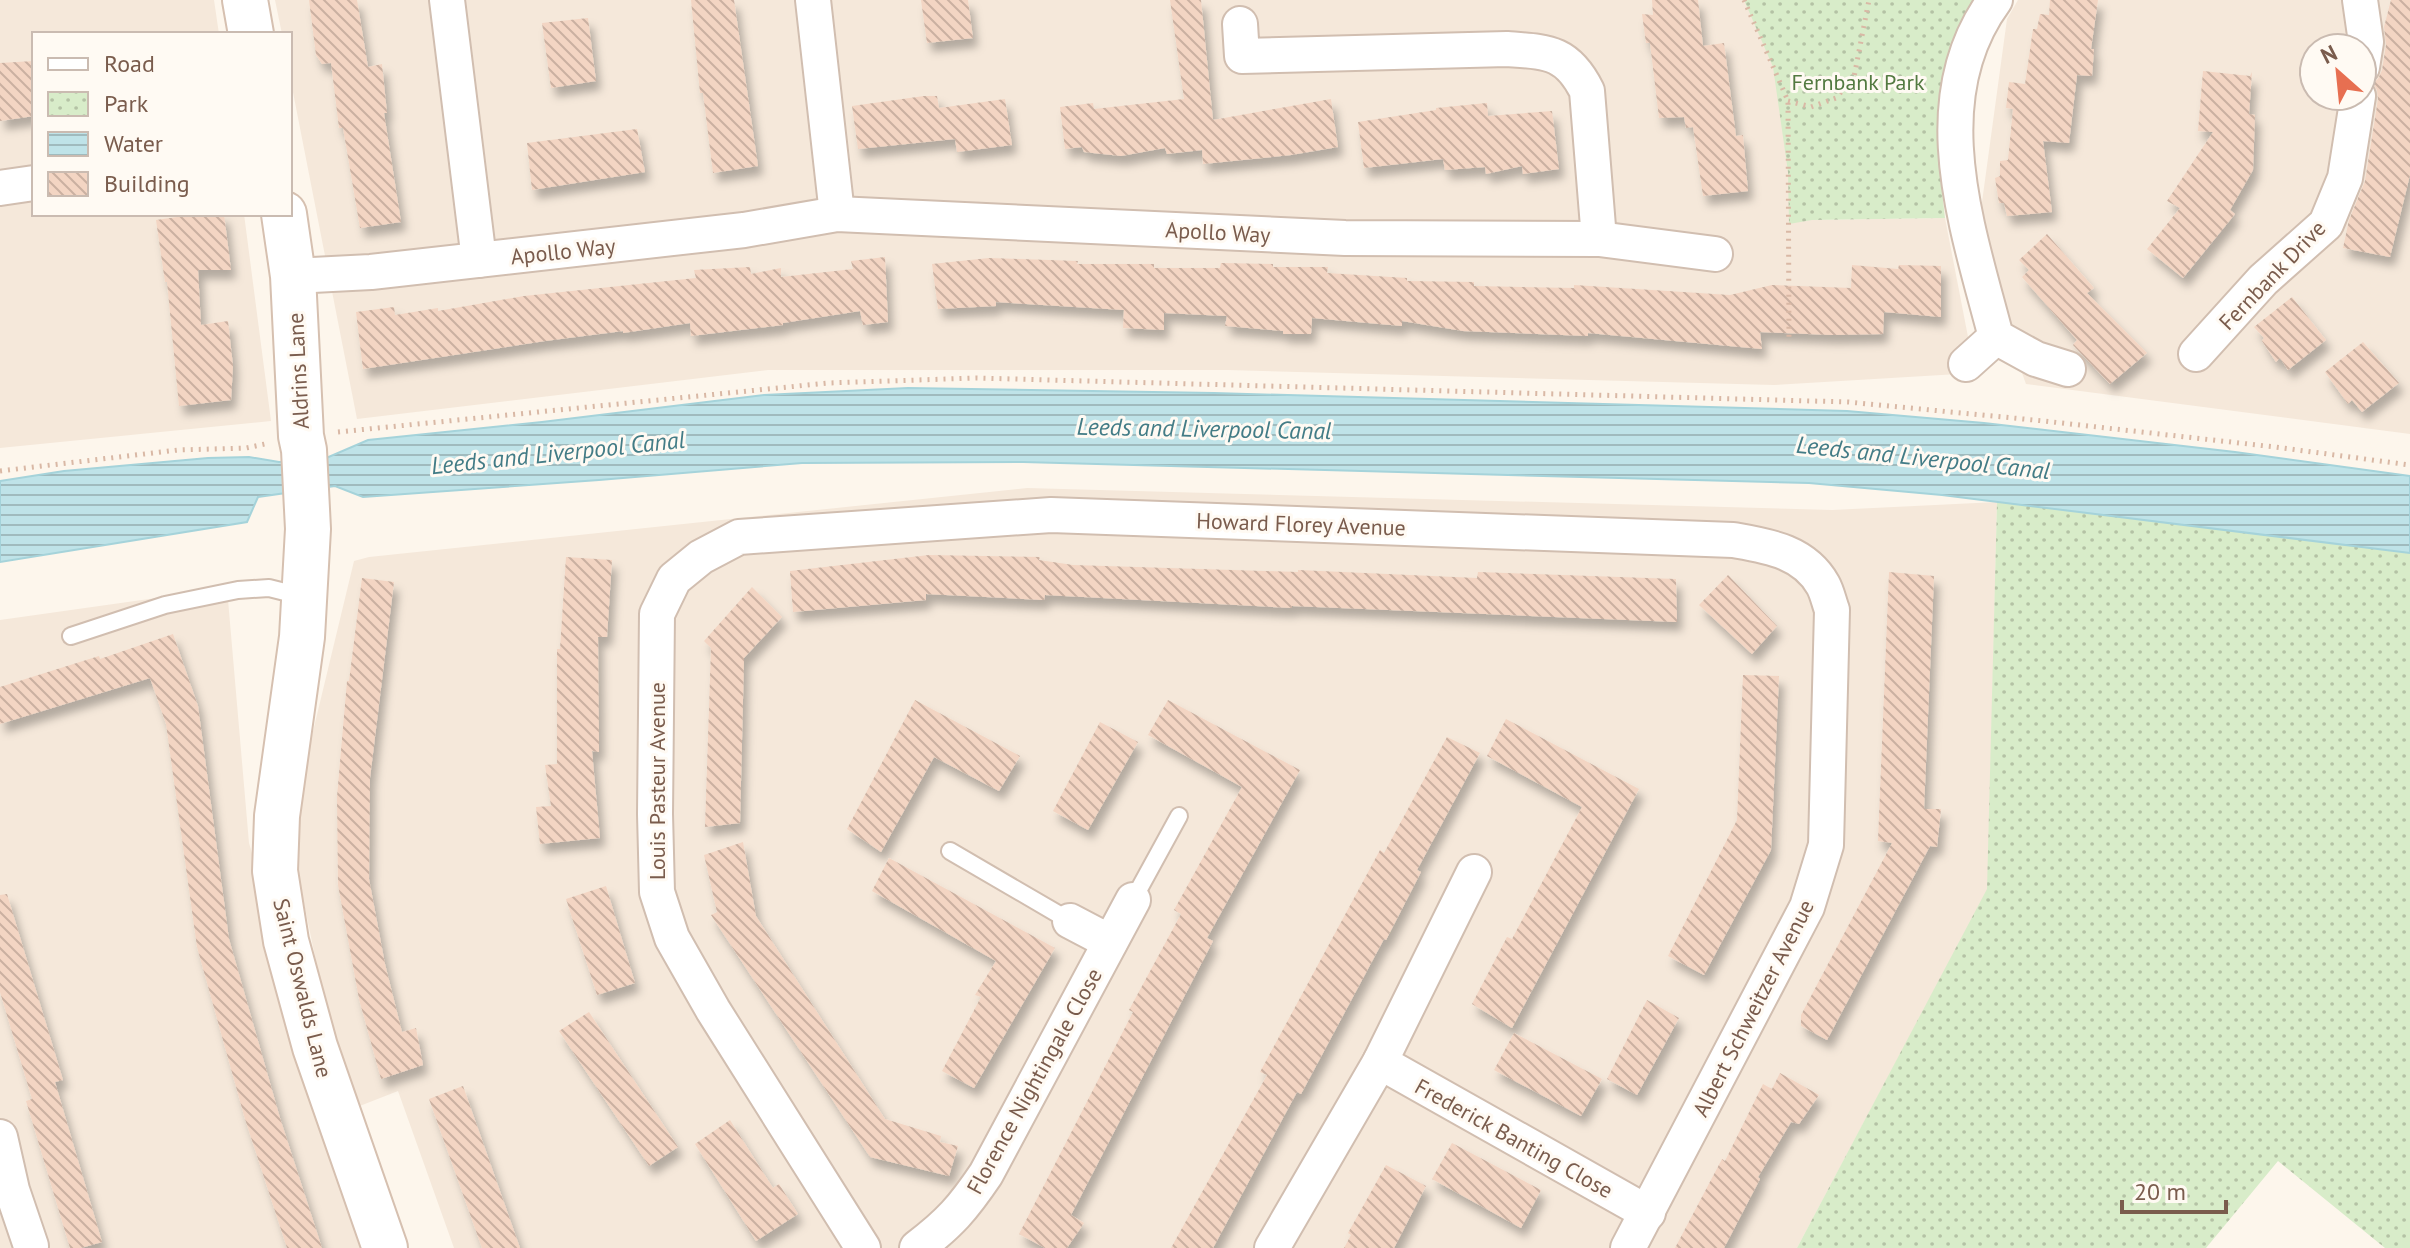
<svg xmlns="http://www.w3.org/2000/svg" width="2410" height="1248" viewBox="0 0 2410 1248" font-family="'PT Sans',sans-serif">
	<defs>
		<pattern id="park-dots" width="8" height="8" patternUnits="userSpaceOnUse" patternTransform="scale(2)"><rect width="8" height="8" fill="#d8ecc9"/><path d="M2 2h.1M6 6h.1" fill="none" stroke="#b4c2a5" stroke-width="1.8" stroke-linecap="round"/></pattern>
		<pattern id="water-rules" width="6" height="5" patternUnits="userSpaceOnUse" patternTransform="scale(2)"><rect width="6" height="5" fill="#bfe3e8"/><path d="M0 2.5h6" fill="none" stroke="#a0bbbe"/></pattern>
		<pattern id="building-back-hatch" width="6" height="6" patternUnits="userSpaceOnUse" patternTransform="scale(2)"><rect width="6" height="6" fill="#f3d5c3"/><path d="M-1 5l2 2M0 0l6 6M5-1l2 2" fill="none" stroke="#cab0a1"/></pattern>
		<filter id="shadow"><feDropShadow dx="5" dy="9" stdDeviation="4" flood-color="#0004"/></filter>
	</defs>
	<rect width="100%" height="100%" fill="#fdf6ec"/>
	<g fill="#f5e8da" fill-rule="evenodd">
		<polygon points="0,0 214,0 219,34 34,34 34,214 244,214 271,421 0,448"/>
		<polygon points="275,0 1768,0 1812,220 1945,218 1975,373 1774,385 1228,370 768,370 357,419 290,77 290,34 282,34"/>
		<path d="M2018,0H2410V434L2026,384L1976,246L2007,19ZM2314,48H2362V96H2314Z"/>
		<polygon points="1027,488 1832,510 1997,502 1988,889 1797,1248 454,1248 398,1091 347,1111 289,831 354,561 369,557"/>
		<polygon points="227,588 249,843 370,1248 0,1248 0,620"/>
	</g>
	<g fill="url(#park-dots)">
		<polygon points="1744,0 1975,0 1956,38 1940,89 1937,146 1945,218 1812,220 1789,224 1788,172 1773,67"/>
		<polygon points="1997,502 2410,553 2410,1248 2385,1248 2278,1161 2206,1248 1797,1248 1987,889"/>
	</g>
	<polygon fill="url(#water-rules)" stroke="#a5d3da" stroke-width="2" points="908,388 1214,393 1847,411 1984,423 2235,452 2410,476 2410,553 1942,495 1809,483 1023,462 802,463 599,480 363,497 335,486 258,497 247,522 0,562 0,481 64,471 208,458 249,457 279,462 324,459 368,440 542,422 764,395"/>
	<g fill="url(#building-back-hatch)" filter="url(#shadow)">
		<polygon points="309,0 357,0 368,67 382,64 387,113 384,113 401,222 360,228 343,128 339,128 331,63 322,64 316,55"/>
		<polygon points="691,0 734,0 758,166 713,173 703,93 700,93"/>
		<polygon points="921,0 968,0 973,38 927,43"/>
		<polygon points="1170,0 1201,0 1213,120 1331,99 1338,147 1291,155 1203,164 1202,150 1167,154 1165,148 1121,156 1084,152 1082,147 1065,149 1060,107 1093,103 1094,109 1184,99"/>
		<polygon points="1652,0 1698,0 1703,46 1724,43 1736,136 1743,135 1748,191 1703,196 1693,127 1686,128 1684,117 1659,118 1650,43 1646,43 1642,14 1653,15"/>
		<polygon points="2050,0 2098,0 2091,49 2094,49 2092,76 2077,75 2069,143 2043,141 2052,212 2007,216 2004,203 1999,203 1995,178 2000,176 2000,161 2008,160 2013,109 2006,108 2009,82 2025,84 2033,29 2037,29 2040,14 2049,15"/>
		<polygon points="2391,0 2410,0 2410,175 2390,257 2343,248 2349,220 2365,181 2378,99 2377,90 2373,83 2378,79 2382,70 2386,45 2384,27"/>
		<polygon points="588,18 596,81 551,88 542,23"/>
		<polygon points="34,61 34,116 0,121 0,63"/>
		<polygon points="2203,71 2250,76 2252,72 2249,114 2255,115 2253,170 2230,210 2235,214 2183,278 2147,249 2180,208 2167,201 2213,132 2198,131"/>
		<polygon points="924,96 937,96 939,108 1005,99 1012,145 957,152 955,139 858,149 852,106"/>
		<polygon points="1487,103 1488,116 1552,111 1559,169 1523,174 1522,166 1486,174 1485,167 1445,170 1443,159 1364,168 1358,122 1436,110 1436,108"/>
		<polygon points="637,129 645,172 532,190 527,143"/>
		<polygon points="198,214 224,214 231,270 198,270 201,325 228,321 233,366 231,400 179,406 167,282 165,282 156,220"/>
		<polygon points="2047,234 2094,288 2087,293 2147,353 2110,384 2073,345 2077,340 2022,277 2029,270 2019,260"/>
		<polygon points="885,257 888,322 863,325 860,311 783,323 783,325 691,336 690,323 623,333 623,331 545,341 363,369 356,312 394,307 395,315 438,308 438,311 524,296 696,278 694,270 750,267 751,274 781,268 781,277 853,269 851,261"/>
		<polygon points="989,258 1078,261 1077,264 1154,264 1154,268 1220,268 1221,263 1273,264 1273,267 1328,267 1327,273 1407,278 1407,281 1474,282 1474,286 1574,288 1574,285 1730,295 1772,285 1851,288 1852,265 1898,269 1899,265 1941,266 1941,317 1884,312 1883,334 1832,335 1760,332 1762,349 1588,333 1588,336 1463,331 1402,321 1402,326 1312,318 1311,334 1283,334 1283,331 1225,326 1227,316 1164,313 1164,330 1123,328 1124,310 996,302 996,306 938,309 932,264"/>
		<polygon points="2292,297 2326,340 2288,370 2280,358 2276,362 2262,341 2264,338 2254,327"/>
		<polygon points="2363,342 2399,383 2362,412 2352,400 2348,404 2325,372"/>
		<polygon points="929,555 1040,557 1039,560 1073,565 1298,572 1298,570 1477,578 1478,572 1676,579 1677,622 1292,606 1292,608 1045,595 1044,600 926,594 926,600 793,612 790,571"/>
		<polygon points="566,557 612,560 607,637 598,637 599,752 592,751 600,838 540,844 536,807 551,806 545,765 557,764 557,649 560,649"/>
		<polygon points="1889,572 1934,576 1924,809 1941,809 1937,847 1930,846 1827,1040 1801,1026 1801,1015 1892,843 1878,841"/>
		<polygon points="1728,575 1777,626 1752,654 1699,605"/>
		<polygon points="362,578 394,582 370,778 369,879 385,964 402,1032 416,1028 423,1065 381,1079 359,999 338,885 337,797 347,681 349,681"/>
		<polygon points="752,587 782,617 744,658 740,823 705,827 711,648 704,641"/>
		<polygon points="173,634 198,706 229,939 280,1118 322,1248 287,1248 245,1119 197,947 166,724 150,678 0,724 0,687 99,656 100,659"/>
		<polygon points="1743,675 1779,676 1771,850 1704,975 1668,956 1737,820"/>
		<polygon points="915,700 1020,756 999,791 934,757 881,852 847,829"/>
		<polygon points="1168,700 1300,770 1207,938 1213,941 1071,1215 1084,1223 1067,1248 1045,1248 1019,1234 1133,1012 1129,1010 1181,914 1174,910 1242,787 1148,735"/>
		<polygon points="1506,719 1639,789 1512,1028 1472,1004 1507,937 1512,939 1582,807 1487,756"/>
		<polygon points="1100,722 1138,742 1088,830 1053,811"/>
		<polygon points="1447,737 1480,753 1417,870 1421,872 1386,940 1384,939 1301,1094 1297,1092 1213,1248 1171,1248 1267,1075 1260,1072 1380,850 1384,853"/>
		<polygon points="743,842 756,916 885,1119 941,1136 940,1142 958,1146 949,1176 870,1157 711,915 717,912 704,855"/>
		<polygon points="889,858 1055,948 974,1088 942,1071 981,997 975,995 996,961 872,891"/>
		<polygon points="606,886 635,983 597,995 566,899"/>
		<polygon points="7,894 63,1080 55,1082 102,1242 81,1248 70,1248 26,1101 32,1099 0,992 0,895"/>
		<polygon points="1647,1000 1679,1018 1637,1095 1607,1079"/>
		<polygon points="589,1012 678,1147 649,1166 559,1031"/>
		<polygon points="1514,1033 1602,1079 1581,1116 1494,1070"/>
		<polygon points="1780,1073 1819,1095 1799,1124 1791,1122 1758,1177 1760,1179 1724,1248 1675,1248 1722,1159 1725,1161 1763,1084 1772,1089"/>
		<polygon points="463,1086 520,1248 482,1248 429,1099"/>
		<polygon points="730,1120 773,1188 779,1184 798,1214 756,1241 695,1144"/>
		<polygon points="1452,1143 1541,1190 1521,1228 1432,1179"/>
		<polygon points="1386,1165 1426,1186 1394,1248 1344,1248 1351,1235 1348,1233"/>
	</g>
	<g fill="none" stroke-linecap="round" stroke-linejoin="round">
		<defs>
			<g id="lane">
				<polyline points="71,636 165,605 238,590 269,588 301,596"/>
				<polyline points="950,851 1070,921"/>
				<polyline points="1133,900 1179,816"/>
			</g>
			<g id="street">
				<polyline points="447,0 479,260"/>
				<polyline points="813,0 837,214"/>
				<path d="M1995,0C1921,100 1968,229 1996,337L2036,359L2068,369"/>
				<polyline points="2360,0 2366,42 2362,67"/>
				<path d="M1240,24L1242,56L1507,49C1547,52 1567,51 1587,91L1599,239"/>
				<polyline points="0,188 34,183"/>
				<polyline points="293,276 371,272 744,230 837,214 1345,238 1599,239 1715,254"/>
				<polyline points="2196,354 2263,280 2326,224 2345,178 2358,96"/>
				<polyline points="1966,364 1996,337"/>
				<polyline points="1070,921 1110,942"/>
				<polyline points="1380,1062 1648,1213"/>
				<polyline points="0,1137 12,1190 31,1246"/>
				<path d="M863,1248L713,1010L672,938L657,892L655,814L657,614L674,579L701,557L739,537L1051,515L1733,540C1767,546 1804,551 1823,585C1827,592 1829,602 1832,610L1826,845L1807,907L1628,1248"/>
				<path d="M917,1248C950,1223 963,1208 986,1174L1133,900"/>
				<polyline points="1272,1248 1380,1062 1474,872"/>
			</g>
			<g id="secondary">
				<polyline points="245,0 251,34"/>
				<polyline points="284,214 293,276 301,436 304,450 308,529 302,637 277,816 275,871 286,941 315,1047 385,1248"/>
			</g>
		</defs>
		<use href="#lane" stroke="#d1beb0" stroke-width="20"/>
		<use href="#street" stroke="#d1beb0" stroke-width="38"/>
		<use href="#secondary" stroke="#d6c0b0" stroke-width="48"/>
		<g stroke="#d9b8a5" stroke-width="5" stroke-dasharray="2 6" stroke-linecap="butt">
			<polyline points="1744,0 1788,101 1789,342"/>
			<polyline points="1788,101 1811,107 1836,98 1854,77 1869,0"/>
			<polyline points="338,432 828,383 977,378 1848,402 2044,421 2275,447 2410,465"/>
			<polyline points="0,471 178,450 246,448 265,444"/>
		</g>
		<use href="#lane" stroke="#fff" stroke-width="16"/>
		<use href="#street" stroke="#fff" stroke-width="34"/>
		<use href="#secondary" stroke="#fff" stroke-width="44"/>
	</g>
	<g text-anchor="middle" stroke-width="6" stroke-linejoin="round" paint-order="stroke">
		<g font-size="22" fill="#537a41" stroke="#fffaf3">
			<text x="1858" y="90">Fernbank Park</text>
		</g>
		<g font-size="22" fill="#7a5c4d" stroke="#fffaf3">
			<text transform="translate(1218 232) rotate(3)" y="8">Apollo Way</text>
			<text transform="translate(563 251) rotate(-6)" y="8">Apollo Way</text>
			<text transform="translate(2272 275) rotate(-46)" y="8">Fernbank Drive</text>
			<text transform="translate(298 371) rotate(-93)" y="8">Aldrins Lane</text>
			<text transform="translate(1301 524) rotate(2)" y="8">Howard Florey Avenue</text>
			<text transform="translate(657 781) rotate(-90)" y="8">Louis Pasteur Avenue</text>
			<text transform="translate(303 988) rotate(76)" y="8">Saint Oswalds Lane</text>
			<text transform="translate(1753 1008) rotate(-63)" y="8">Albert Schweitzer Avenue</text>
			<text transform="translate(1034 1081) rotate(-61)" y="8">Florence Nightingale Close</text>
			<text transform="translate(1514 1138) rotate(29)" y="8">Frederick Banting Close</text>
		</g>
		<g font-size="24" font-style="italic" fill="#437c86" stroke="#fffaf3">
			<text transform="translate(1204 429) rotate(1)" y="8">Leeds and Liverpool Canal</text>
			<text transform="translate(558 453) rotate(-6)" y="8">Leeds and Liverpool Canal</text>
			<text transform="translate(1923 458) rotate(6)" y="8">Leeds and Liverpool Canal</text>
		</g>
	</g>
	<rect x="32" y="32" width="260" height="184" fill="#fffaf3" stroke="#cabbb1" stroke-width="2"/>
	<rect x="48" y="58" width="40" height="12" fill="#ffffff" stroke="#cabbb1" stroke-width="2"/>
	<text x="104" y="72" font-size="24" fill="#7a5c4d">Road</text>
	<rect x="48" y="92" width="40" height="24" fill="url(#park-dots)" stroke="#cabbb1" stroke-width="2"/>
	<text x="104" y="112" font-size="24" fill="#7a5c4d">Park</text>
	<rect x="48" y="132" width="40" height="24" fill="url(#water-rules)" stroke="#cabbb1" stroke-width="2"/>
	<text x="104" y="152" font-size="24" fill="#7a5c4d">Water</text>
	<rect x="48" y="172" width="40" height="24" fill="url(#building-back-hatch)" stroke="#cabbb1" stroke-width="2"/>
	<text x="104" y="192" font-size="24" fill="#7a5c4d">Building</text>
	<g transform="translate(2338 72) rotate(333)"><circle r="38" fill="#fffaf3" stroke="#cabbb1" stroke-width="2"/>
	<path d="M0-6L14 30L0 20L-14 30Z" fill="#e76f51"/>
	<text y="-12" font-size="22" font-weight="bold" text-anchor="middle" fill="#7a5c4d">N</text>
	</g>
	<path d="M2122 1200v12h104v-12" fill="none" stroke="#7a5c4d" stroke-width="4"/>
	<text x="2134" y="1200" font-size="24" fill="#7a5c4d" stroke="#fffaf3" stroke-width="6" paint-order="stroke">20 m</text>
</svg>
